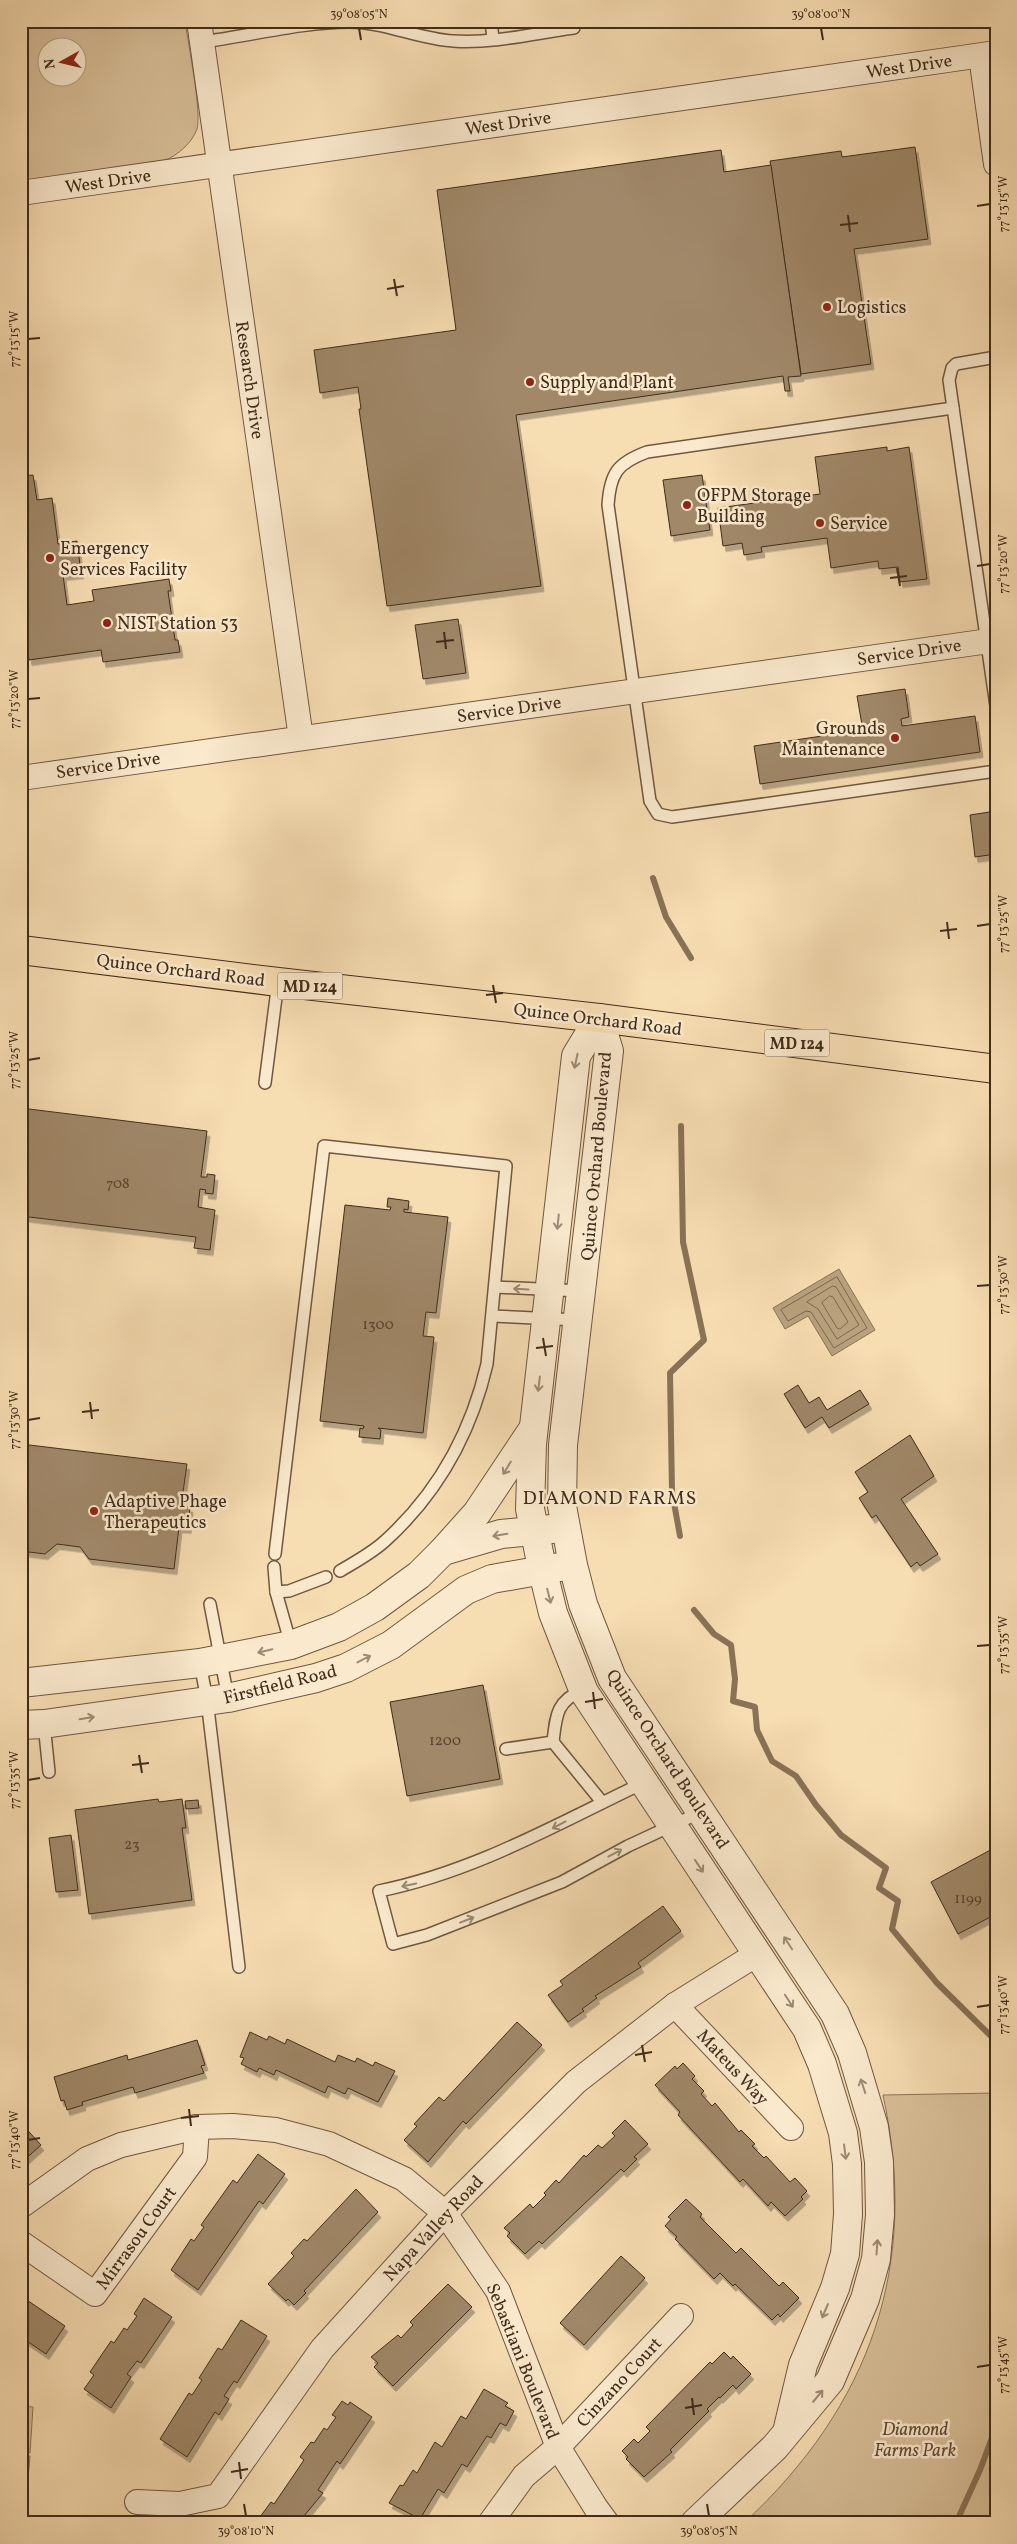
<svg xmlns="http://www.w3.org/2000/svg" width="1017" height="2544" viewBox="0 0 1017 2544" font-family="Vollkorn,serif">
	<defs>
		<filter id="shadow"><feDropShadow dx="3" dy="5.5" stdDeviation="0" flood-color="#0004"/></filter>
	</defs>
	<rect width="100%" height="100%" fill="#f7ddb2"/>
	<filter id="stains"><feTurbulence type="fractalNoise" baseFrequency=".004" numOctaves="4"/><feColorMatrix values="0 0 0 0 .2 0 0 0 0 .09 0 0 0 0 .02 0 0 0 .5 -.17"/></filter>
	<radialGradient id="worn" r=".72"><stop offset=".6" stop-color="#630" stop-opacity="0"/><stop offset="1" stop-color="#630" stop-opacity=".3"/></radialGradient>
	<g fill="#d8bf98" stroke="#8c7659" fill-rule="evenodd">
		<path d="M21,21H185C188,42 202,113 197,129C192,143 178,155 164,161L21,182ZM48,48H78V78H48Z"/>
		<path d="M996,2093L995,2523H744C871,2405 920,2265 883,2095Z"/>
		<polygon points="21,2406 33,2407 30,2453 21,2452"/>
		<polygon points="21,2456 30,2456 26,2502 21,2501"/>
	</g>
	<polygon fill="#b9a17e" stroke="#897256" points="839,1269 875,1330 832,1356 808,1316 785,1329 773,1308"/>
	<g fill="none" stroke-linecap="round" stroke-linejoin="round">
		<g stroke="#7d664c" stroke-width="1">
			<polygon points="837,1277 867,1328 834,1348 811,1312 806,1311 788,1321 781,1310"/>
			<polygon points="833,1286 836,1287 859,1325 837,1339 818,1309 807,1302"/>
			<polygon points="830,1296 833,1297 848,1322 840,1329 837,1328 822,1303"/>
		</g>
		<g stroke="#897256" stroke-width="6">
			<polyline points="653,878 666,917 691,958"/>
			<polyline points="680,1536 672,1492 670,1373 704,1340 683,1242 681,1126"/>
			<polyline points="694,1610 714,1634 731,1645 735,1679 733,1701 755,1707 757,1730 772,1761 796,1776 816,1805 841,1835 886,1868 879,1888 898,1901 892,1929 937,1983 996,2041"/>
			<polyline points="956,2523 980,2470 996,2427"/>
		</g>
	</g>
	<g fill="#a08869" stroke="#412c1a" filter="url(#shadow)">
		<polygon points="915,147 928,239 854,249 871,364 801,374 770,161 841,151 842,157"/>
		<polygon points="721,150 724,172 771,165 801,376 788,377 790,391 785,391 783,376 516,415 541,586 387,606 359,409 361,409 358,387 320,393 314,350 456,330 437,190"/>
		<polygon points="887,447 887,451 909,447 927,579 900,582 898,567 879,569 878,561 831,568 827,538 761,547 762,552 744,555 742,543 723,546 718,508 820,494 815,457"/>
		<polygon points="33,475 37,500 52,498 58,544 77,541 81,573 63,575 67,605 94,601 92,590 169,579 171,591 168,591 175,640 178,640 180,652 103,662 101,650 29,660 21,611 21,476"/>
		<polygon points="702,475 710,530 671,536 663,480"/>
		<polygon points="458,619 466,673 423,679 415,625"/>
		<polygon points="905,689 909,717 901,719 902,726 975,716 980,752 760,784 754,746 870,729 869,724 862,725 857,696"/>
		<polygon points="996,811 996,854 975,857 970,815"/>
		<polygon points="21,1108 207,1131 201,1177 207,1177 207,1174 215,1175 213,1194 205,1193 206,1190 200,1189 198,1207 215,1210 210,1250 194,1248 196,1237 21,1216"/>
		<polygon points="388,1198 409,1201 408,1210 404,1209 404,1212 448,1217 436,1313 426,1312 423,1336 434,1337 423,1433 378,1428 381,1430 380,1439 359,1437 360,1428 363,1429 364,1426 320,1421 345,1205 390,1210 391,1207 387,1207"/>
		<polygon points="798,1385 809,1403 819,1397 827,1410 860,1390 869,1404 829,1428 822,1417 805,1428 784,1394"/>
		<polygon points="910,1435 934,1476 901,1499 938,1554 920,1566 917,1562 911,1567 876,1515 872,1518 859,1498 868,1492 855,1472"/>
		<polygon points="21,1444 187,1464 181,1506 190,1507 188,1528 179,1527 174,1569 89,1559 80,1547 57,1544 45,1554 21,1551"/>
		<polygon points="483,1685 500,1779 407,1796 390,1702"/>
		<polygon points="158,1799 159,1802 182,1799 186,1828 182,1828 192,1900 89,1914 75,1810"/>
		<polygon points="198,1800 199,1808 186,1809 185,1801"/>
		<polygon points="71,1835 78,1890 56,1892 49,1838"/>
		<polygon points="996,1847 996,1914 958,1934 931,1882"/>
		<polygon points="663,1906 681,1931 638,1963 641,1967 595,1996 597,1998 582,2009 584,2011 568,2022 548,1995 563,1985 560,1981"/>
		<polygon points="517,2022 542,2045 466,2124 463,2121 428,2162 404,2140 417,2126 414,2124 439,2097 444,2101"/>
		<polygon points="250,2032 267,2040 269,2036 285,2044 287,2039 335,2062 338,2055 355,2062 357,2058 373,2066 375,2062 395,2071 378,2102 348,2088 345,2094 328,2086 325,2093 276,2070 274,2075 259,2068 257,2072 241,2064 244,2058 240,2057"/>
		<polygon points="197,2040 205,2065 201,2066 204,2073 135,2093 133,2087 82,2102 83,2105 67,2110 64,2100 61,2101 54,2077 127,2055 128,2060"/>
		<polygon points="683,2063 695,2076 692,2079 704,2091 701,2094 712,2106 715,2103 739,2132 741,2130 755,2144 752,2146 764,2158 766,2156 790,2182 795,2178 807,2191 801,2197 803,2199 785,2216 771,2202 768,2206 743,2179 740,2182 678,2115 680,2112 655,2085 675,2066 677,2069"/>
		<polygon points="625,2120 648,2144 634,2157 637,2159 624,2172 621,2169 542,2244 539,2241 525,2254 507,2236 510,2233 504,2228 530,2204 533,2208 546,2195 544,2193 556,2180 559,2183 584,2155 586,2157 598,2145 602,2148 615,2136 612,2133"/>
		<polygon points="21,2123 41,2145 21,2163"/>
		<polygon points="258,2154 285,2174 263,2204 259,2201 198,2290 171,2270 191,2239 194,2241 204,2227 201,2225 233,2180 237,2183"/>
		<polygon points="356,2189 378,2212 304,2291 306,2293 294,2305 288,2299 286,2301 268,2284 294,2256 291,2253 304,2239 307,2241"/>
		<polygon points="686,2199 702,2214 700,2217 736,2253 741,2248 779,2286 783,2282 799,2298 780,2317 778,2314 772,2320 735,2284 733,2286 720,2273 714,2279 675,2239 677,2237 665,2226 671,2219 668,2217"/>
		<polygon points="621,2256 645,2278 584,2345 560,2323"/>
		<polygon points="448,2284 472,2307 393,2386 374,2367 378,2363 371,2357 398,2335 401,2338 413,2325 410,2322"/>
		<polygon points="21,2296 65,2326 46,2354 21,2337"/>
		<polygon points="144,2298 172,2317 141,2363 137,2361 127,2374 131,2377 111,2408 84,2389 94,2375 90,2372 111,2341 114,2343 124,2328 127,2330 137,2316 134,2314"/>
		<polygon points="241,2320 267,2336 237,2383 234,2381 224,2396 229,2399 219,2415 215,2412 187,2457 160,2439 189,2393 192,2395 202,2380 199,2378 218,2348 222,2350"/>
		<polygon points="724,2352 731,2359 733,2356 751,2374 736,2389 733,2385 720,2398 719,2397 707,2409 709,2411 670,2450 672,2452 644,2477 626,2459 628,2457 622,2451 634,2439 638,2443 650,2431 646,2427 710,2362 712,2364"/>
		<polygon points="484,2389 508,2403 505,2406 514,2411 506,2426 500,2423 491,2438 487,2436 467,2467 462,2464 444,2493 438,2489 420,2519 389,2503 400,2485 403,2486 413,2470 417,2473 435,2442 442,2447 461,2416 466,2419"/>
		<polygon points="342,2401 348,2405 350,2402 372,2417 340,2464 337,2461 318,2490 323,2493 299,2522 269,2523 260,2517 271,2502 274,2504 304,2460 300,2457 311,2442 314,2443 324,2428 327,2430 336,2417 332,2415"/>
	</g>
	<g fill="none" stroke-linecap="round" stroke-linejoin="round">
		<defs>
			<g id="service">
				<polyline points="491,21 493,39"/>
				<path d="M202,42C249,36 303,22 349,22C386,22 418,39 453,41C493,44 535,33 574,28"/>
				<polyline points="996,357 956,364 952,368 949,380 996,706"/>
				<path d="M953,408L647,452C617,463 610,474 608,505L650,801L658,814L672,817L996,771"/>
				<polyline points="265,1083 278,982"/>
				<polyline points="495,1287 581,1291"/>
				<polyline points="492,1316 578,1320"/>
				<path d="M275,1554L324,1146L506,1166L487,1364C471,1433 437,1494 385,1541C372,1553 355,1562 340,1571"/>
				<polyline points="274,1567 276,1592 291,1645"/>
				<polyline points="276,1592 289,1591 326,1577"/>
				<polyline points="210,1604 228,1698"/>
				<polyline points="200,1663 207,1700 239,1967"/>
				<polyline points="44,1724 49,1772"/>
				<path d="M553,1742C556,1716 556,1701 583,1690"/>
				<polyline points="506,1749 553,1742 602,1802"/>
				<path d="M643,1783C557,1824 474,1872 379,1891L393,1944L427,1935L562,1882L628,1846L701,1812"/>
			</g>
			<g id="minor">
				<polyline points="199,21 301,738"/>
				<polyline points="981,56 996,164"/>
				<polyline points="21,193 996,53"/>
				<polyline points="21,778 996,640"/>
				<polyline points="675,2005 791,2128"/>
				<polyline points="21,2206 87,2159 121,2145 197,2127 233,2126 276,2130 329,2144 404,2179 445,2213 498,2291 558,2447 596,2508 607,2523"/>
				<polyline points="21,2243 95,2294 195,2157 197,2127"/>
				<polyline points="137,2502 180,2504 218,2496 322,2349 445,2213 576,2082 675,2005 757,1954"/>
				<polyline points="490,2523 524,2476 558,2447 681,2316"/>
			</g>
			<g id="tertiary">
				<polyline points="599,1018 609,1051 563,1445 562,1506 573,1565 583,1604 612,1678 835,2014 852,2053 874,2127 879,2162 880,2215 876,2259 865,2299 830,2381 775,2447 695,2523"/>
				<polyline points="599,1018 576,1056 532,1444 530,1509 543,1572 553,1613 584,1692 807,2029 822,2064 843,2133 847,2164 848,2214 845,2254 835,2288 803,2365 788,2428"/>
				<polyline points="443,1551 477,1513 533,1429"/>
				<polyline points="21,1683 200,1663 291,1645 339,1627 375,1607 419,1575 443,1551 501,1534 552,1529"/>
				<polyline points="21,1725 44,1724 228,1698 316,1678 346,1668 391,1645 466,1590 492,1579 560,1567"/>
			</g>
			<polyline id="primary" points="21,950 278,982 599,1018 996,1069"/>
		</defs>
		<use href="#service" stroke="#6e5840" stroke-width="14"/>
		<use href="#minor" stroke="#6e5840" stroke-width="26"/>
		<use href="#tertiary" stroke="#6e5840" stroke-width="30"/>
		<use href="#primary" stroke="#412c1a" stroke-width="30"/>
		<use href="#service" stroke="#fae9cd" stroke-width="11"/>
		<use href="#minor" stroke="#fae9cd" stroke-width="24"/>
		<use href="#tertiary" stroke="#fae9cd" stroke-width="28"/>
		<use href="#primary" stroke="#f7ddb2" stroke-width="28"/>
	</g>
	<defs><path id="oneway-shaft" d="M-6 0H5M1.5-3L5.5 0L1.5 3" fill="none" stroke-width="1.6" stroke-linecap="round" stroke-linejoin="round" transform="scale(1.25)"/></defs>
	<g stroke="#9e8a74">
		<use href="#oneway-shaft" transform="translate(576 1061) rotate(102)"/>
		<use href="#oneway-shaft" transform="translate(558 1222) rotate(96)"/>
		<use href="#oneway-shaft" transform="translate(521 1289) rotate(-177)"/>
		<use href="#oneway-shaft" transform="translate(539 1384) rotate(97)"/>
		<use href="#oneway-shaft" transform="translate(507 1468) rotate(121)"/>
		<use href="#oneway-shaft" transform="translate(500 1535) rotate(171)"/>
		<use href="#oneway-shaft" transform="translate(549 1596) rotate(76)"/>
		<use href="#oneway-shaft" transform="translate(265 1651) rotate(167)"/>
		<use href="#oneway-shaft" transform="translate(364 1659) rotate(-27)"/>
		<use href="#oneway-shaft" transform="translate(87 1718) rotate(-9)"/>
		<use href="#oneway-shaft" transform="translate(559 1825) rotate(152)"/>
		<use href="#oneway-shaft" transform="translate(615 1853) rotate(-28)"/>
		<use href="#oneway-shaft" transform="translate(699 1866) rotate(56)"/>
		<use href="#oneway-shaft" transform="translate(409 1885) rotate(168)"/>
		<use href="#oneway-shaft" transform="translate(467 1920) rotate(-21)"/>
		<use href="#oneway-shaft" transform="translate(788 1943) rotate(-123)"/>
		<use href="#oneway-shaft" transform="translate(789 2001) rotate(57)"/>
		<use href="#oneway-shaft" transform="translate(863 2086) rotate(-108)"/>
		<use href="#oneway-shaft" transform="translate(845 2152) rotate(83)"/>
		<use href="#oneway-shaft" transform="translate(877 2247) rotate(-86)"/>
		<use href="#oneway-shaft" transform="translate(825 2311) rotate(113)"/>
		<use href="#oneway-shaft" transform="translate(818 2396) rotate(-50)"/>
	</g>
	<path fill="none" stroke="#412c1a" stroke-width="2" d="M359,28L361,40M821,28L823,40M977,206L990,204M848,215L850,232M840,225L858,223M394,279L397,296M387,289L404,286M28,339L40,338M977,566L990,564M897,568L900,586M890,578L907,576M444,632L446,649M436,642L454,640M28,699L40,698M947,922L949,939M977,926L990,924M940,931L957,929M493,985L496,1003M486,995L503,993M28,1060L40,1058M977,1286L990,1285M543,1338L546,1356M536,1348L553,1346M90,1402L92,1419M82,1412L99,1410M28,1420L40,1418M977,1646L990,1645M593,1692L595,1709M585,1702L603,1699M139,1755L142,1773M132,1765L149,1763M28,1780L40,1778M977,2007L990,2005M642,2045L645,2062M635,2055L652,2052M189,2109L191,2126M181,2118L199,2116M28,2140L40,2138M977,2367L990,2365M692,2398L694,2415M685,2408L702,2405M239,2462L241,2479M231,2472L248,2469M244,2504L246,2516M707,2504L709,2516"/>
	<g fill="#8f2418" stroke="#fae9cd" stroke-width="2">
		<circle cx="827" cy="307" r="5"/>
		<circle cx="530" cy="382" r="5"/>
		<circle cx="687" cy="505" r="5"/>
		<circle cx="820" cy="523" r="5"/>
		<circle cx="50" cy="558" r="5"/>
		<circle cx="107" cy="623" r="5"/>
		<circle cx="895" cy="738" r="5"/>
		<circle cx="94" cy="1511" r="5"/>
	</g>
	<g text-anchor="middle" stroke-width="5" stroke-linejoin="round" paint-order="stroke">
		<g font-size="15" fill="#59432e">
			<text x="118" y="1188">708</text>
			<text x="378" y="1329">1300</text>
			<text x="445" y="1745">1200</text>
			<text x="132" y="1849">23</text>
			<text x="968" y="1903">1199</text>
		</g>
		<g fill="#fae9cd" stroke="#786550" stroke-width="1">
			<rect x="277.5" y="972.5" width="65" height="27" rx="4"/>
			<rect x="764.5" y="1029.5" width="65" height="27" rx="4"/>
		</g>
		<g font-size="16" font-weight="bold" fill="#412c1a">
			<text x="310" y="992">MD 124</text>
			<text x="797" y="1049">MD 124</text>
		</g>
		<g font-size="18" fill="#412c1a" stroke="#fae9cd">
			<text transform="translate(909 66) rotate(-8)" y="6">West Drive</text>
			<text transform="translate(508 123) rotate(-8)" y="6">West Drive</text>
			<text transform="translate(108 181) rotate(-8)" y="6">West Drive</text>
			<text transform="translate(250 380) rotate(82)" y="6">Research Drive</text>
			<text transform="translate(909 652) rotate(-8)" y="6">Service Drive</text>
			<text transform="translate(509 709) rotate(-8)" y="6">Service Drive</text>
			<text transform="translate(108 765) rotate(-8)" y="6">Service Drive</text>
			<text transform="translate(181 970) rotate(7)" y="6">Quince Orchard Road</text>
			<text transform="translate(598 1019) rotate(7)" y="6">Quince Orchard Road</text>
			<text transform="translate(596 1156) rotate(-85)" y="6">Quince Orchard Boulevard</text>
			<text transform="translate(280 1684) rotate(-14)" y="6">Firstfield Road</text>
			<text transform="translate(668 1759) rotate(57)" y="6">Quince Orchard Boulevard</text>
			<text transform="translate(733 2067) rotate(47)" y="6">Mateus Way</text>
			<text transform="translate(433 2228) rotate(-47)" y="6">Napa Valley Road</text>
			<text transform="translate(136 2238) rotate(-54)" y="6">Mirrasou Court</text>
			<text transform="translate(523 2361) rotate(68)" y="6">Sebastiani Boulevard</text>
			<text transform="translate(619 2382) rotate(-47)" y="6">Cinzano Court</text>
		</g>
		<g font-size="18" fill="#412c1a" stroke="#fae9cd" text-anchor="start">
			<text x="837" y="313">Logistics</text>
			<text x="540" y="388">Supply and Plant</text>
			<text x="697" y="501">OFPM Storage<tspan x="697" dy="21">Building</tspan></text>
			<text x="830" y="529">Service</text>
			<text x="60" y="554">Emergency<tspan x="60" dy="21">Services Facility</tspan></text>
			<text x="117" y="629">NIST Station 53</text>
			<text x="885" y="734" text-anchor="end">Grounds<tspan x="885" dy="21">Maintenance</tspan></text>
			<text x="104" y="1507">Adaptive Phage<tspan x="104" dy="21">Therapeutics</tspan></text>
		</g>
		<g font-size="18" font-style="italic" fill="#5f4933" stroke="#fae9cd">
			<text x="915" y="2435">Diamond<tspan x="915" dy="21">Farms Park</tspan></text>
		</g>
		<g font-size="19" letter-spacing="1" fill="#412c1a" stroke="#fae9cd">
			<text x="610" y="1504">DIAMOND FARMS</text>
		</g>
	</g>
	<rect width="1017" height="2544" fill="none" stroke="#f7ddb2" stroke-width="55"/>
	<g transform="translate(62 62) rotate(262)"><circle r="24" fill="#fae9cd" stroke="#b09d85"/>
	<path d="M0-4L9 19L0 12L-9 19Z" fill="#8f2418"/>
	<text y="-8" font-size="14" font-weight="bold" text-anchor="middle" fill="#412c1a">N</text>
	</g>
	<rect x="28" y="28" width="962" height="2488" fill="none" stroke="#412c1a" stroke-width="2"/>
	<g font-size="12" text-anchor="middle" fill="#412c1a">
		<text x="359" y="18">39°08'05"N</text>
		<text x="821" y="18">39°08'00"N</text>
		<text transform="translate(1003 204) rotate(-90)" y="4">77°13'15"W</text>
		<text transform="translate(14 339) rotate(-90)" y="4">77°13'15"W</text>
		<text transform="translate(1003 564) rotate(-90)" y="4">77°13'20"W</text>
		<text transform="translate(14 699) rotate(-90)" y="4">77°13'20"W</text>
		<text transform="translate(1003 924) rotate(-90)" y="4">77°13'25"W</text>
		<text transform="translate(14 1060) rotate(-90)" y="4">77°13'25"W</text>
		<text transform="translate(1003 1285) rotate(-90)" y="4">77°13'30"W</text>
		<text transform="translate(14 1420) rotate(-90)" y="4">77°13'30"W</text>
		<text transform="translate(1003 1645) rotate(-90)" y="4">77°13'35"W</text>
		<text transform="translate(14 1780) rotate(-90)" y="4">77°13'35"W</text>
		<text transform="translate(1003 2005) rotate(-90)" y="4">77°13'40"W</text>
		<text transform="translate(14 2140) rotate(-90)" y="4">77°13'40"W</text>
		<text transform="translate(1003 2365) rotate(-90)" y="4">77°13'45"W</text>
		<text x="246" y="2535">39°08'10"N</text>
		<text x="709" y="2535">39°08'05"N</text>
	</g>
	<rect width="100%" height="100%" filter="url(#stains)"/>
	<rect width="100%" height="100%" fill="url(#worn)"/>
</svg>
